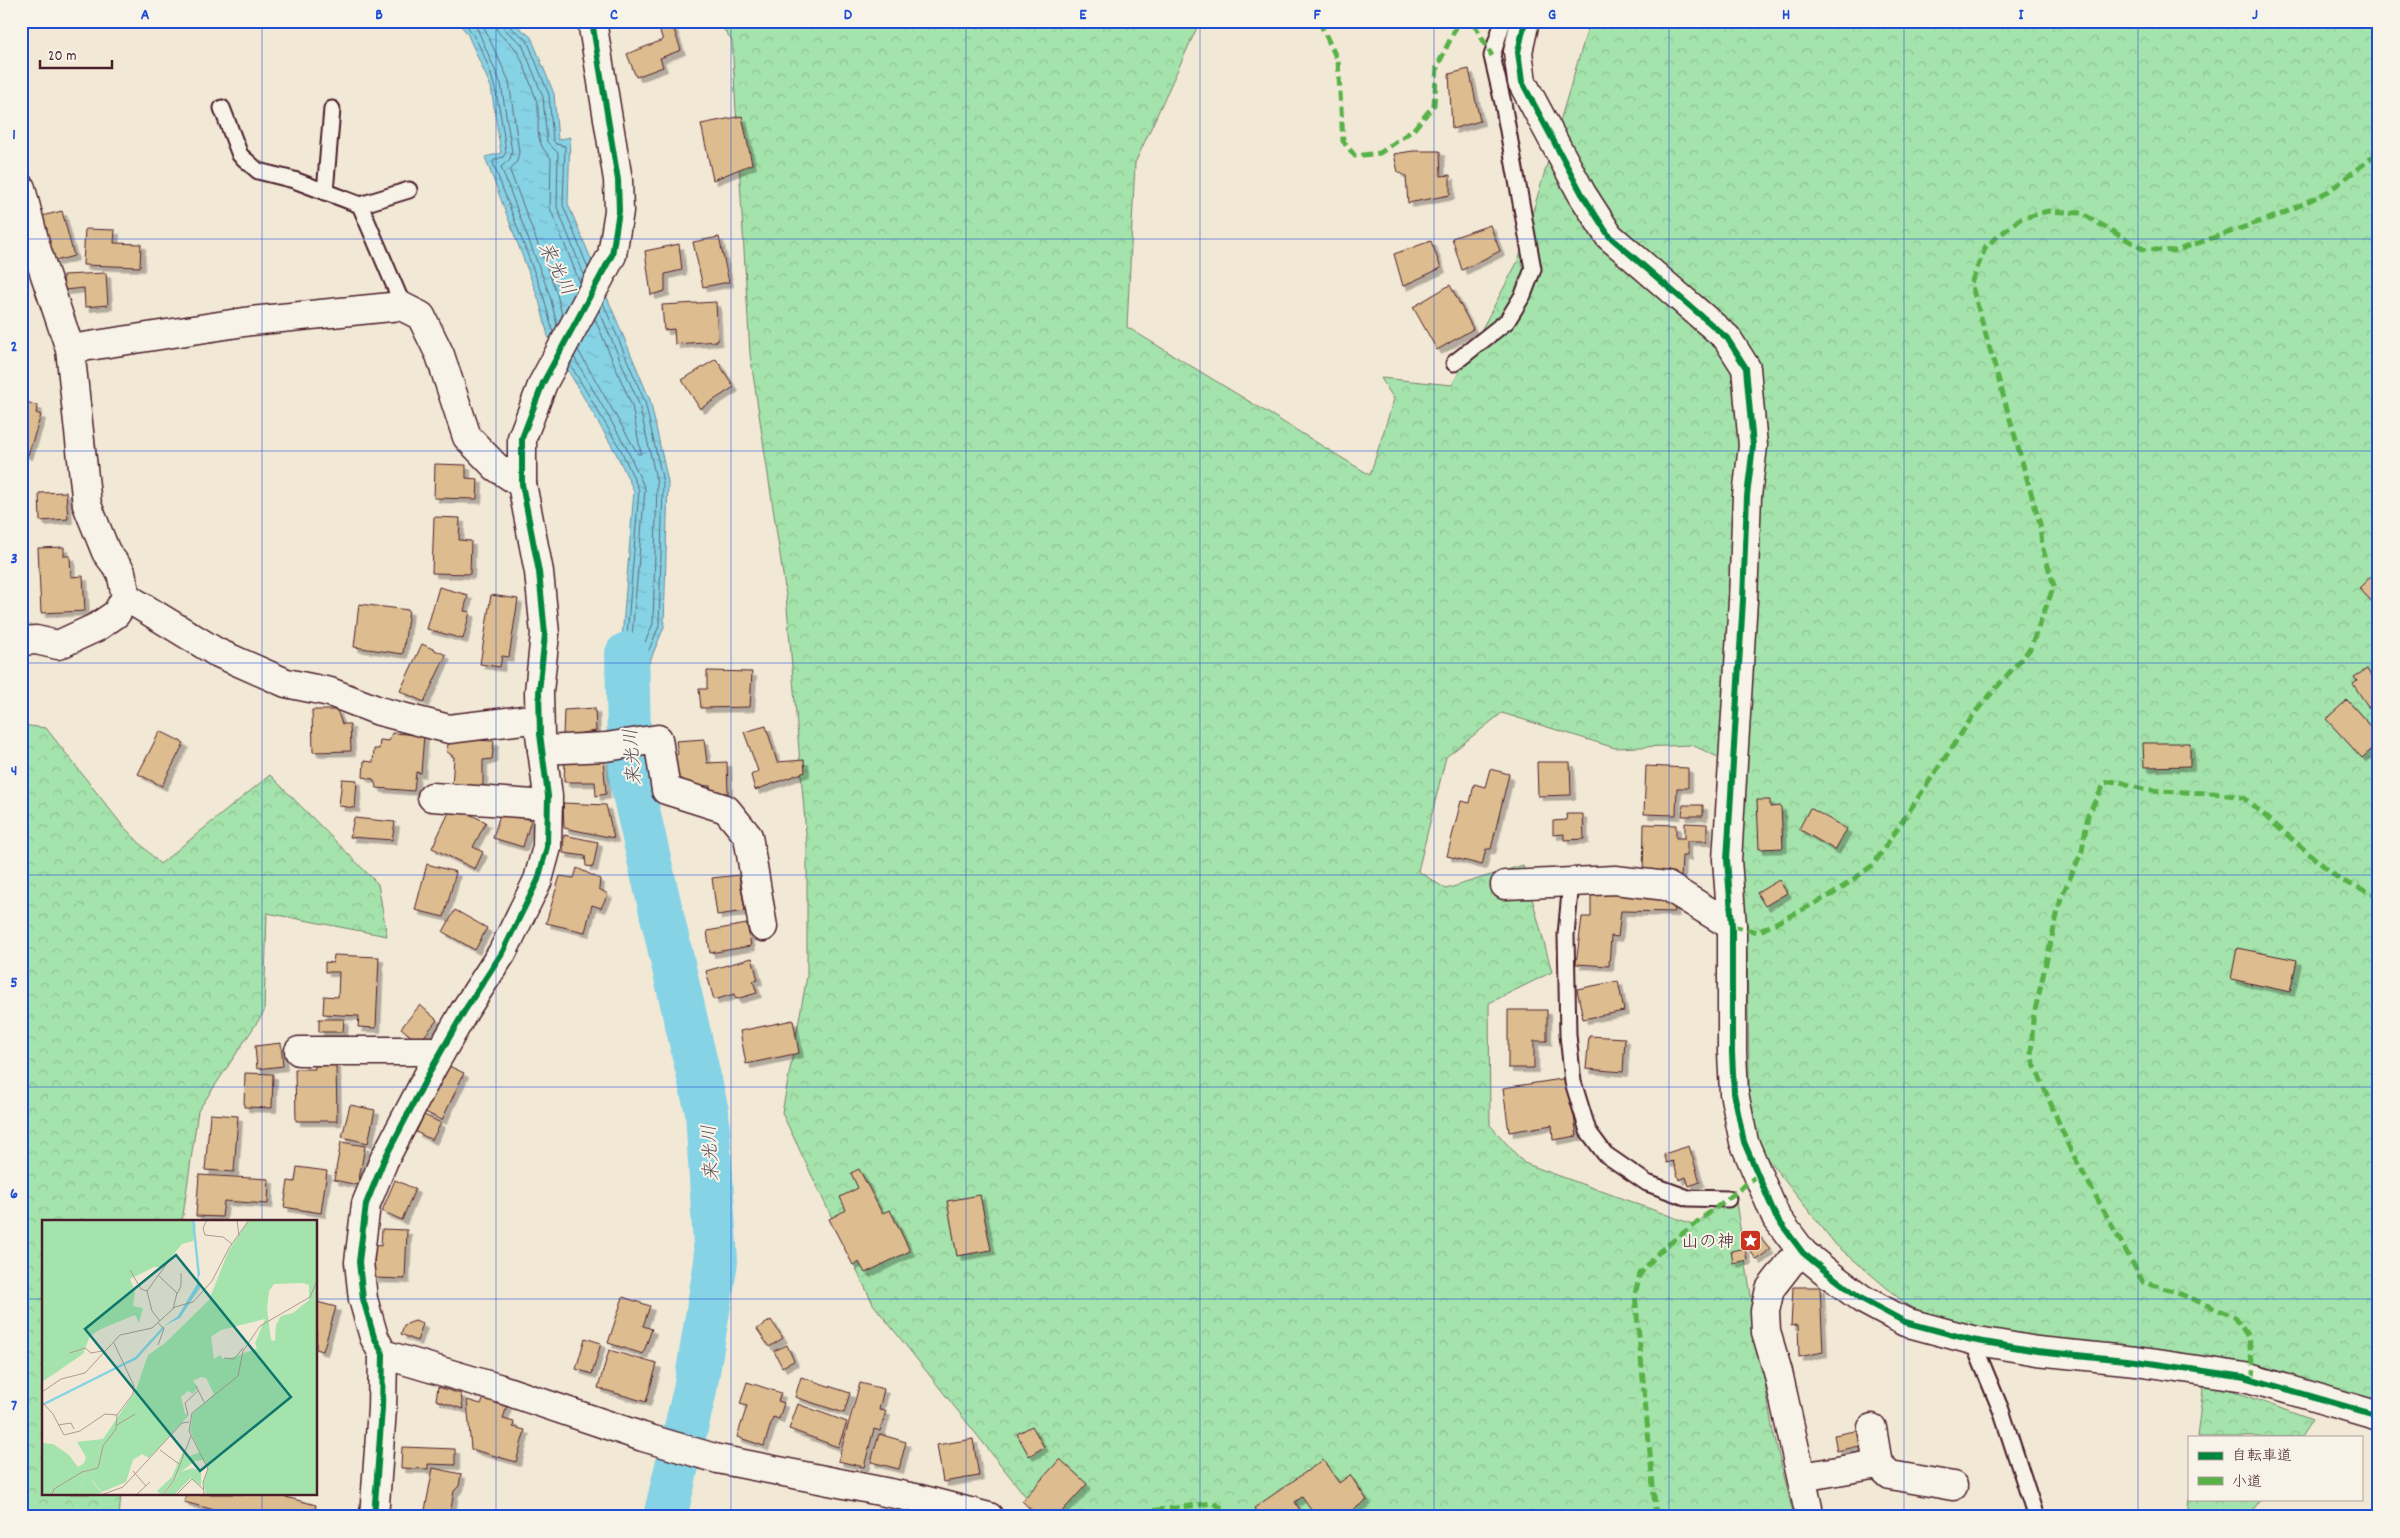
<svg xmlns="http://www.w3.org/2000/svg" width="2400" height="1538" viewBox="0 0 2400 1538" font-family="Dekko,'Klee One',sans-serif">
	<defs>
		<pattern id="forest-crowns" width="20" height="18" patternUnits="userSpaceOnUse" patternTransform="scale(1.25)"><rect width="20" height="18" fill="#a4e3ab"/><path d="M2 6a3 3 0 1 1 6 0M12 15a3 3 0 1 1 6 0" fill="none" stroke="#8fc293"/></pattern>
		<pattern id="water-ripples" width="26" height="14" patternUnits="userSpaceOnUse" patternTransform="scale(1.25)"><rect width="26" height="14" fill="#86d3e5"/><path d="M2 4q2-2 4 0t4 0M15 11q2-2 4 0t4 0" fill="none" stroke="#75b5c5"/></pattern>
		<filter id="shadow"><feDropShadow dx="4.5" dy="4.5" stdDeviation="0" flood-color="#0004"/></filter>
	</defs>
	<rect width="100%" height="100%" fill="#f2e8d6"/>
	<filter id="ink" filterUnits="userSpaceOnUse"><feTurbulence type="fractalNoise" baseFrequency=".02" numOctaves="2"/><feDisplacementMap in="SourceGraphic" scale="10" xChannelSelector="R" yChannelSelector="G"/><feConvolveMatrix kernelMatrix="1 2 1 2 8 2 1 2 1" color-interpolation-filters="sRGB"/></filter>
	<g filter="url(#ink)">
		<g fill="url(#forest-crowns)" stroke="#77816b">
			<polygon points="718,21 1200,21 1135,163 1127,327 1370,475 1394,399 1381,378 1452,385 1518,261 1590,21 2379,21 2379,1418 2191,1372 2004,1349 1907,1305 1836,1245 1750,1137 1747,951 1733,764 1692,745 1615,748 1502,713 1446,757 1418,871 1446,889 1523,865 1552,972 1489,1003 1490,1125 1524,1163 1695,1225 1734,1190 1772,1427 1794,1517 1042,1517 873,1304 782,1113 807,976 807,846 786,595 750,354 732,41"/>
			<polygon points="21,725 46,728 122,825 160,864 270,775 378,884 387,936 267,913 264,1012 198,1111 182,1222 44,1222 44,1494 121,1494 119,1517 21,1517"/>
			<polygon points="2204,1380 2312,1420 2301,1437 2197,1437"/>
			<polygon points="2189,1499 2261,1499 2254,1510 2256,1517 2187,1517"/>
		</g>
		<polygon fill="url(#water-ripples)" stroke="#6e8b9b" points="457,21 511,21 531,37 554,94 558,140 570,137 568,204 650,400 668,482 664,627 628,714 617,700 634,491 616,453 548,336 539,300 485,157 501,153 491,87 467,33"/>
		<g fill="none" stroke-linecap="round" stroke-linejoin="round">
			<g stroke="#626775" stroke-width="1">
				<path d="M463,21C493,57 500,107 506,152L503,157L494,160L493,163L544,298L553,333"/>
				<polyline points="471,21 477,28 501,84 512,152 510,159 501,167 550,296 557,325"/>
				<polyline points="481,21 509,81 519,152 517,161 510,171 557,294 562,315"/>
				<path d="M495,21C496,37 507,38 515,48C523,59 530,83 535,96C544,120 529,137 551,158L550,208L580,283"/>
				<polyline points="503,21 505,30 522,44 543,97 547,142 558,153 557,207 584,275"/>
				<polyline points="509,21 510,27 527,40 549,95 553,140 556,144 565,146 563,205 588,268"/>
				<polyline points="578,350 638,454 641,454 632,406 595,319"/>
				<polyline points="574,357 626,447 645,489 631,648 630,668 633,670 653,624 657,483 639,404 599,310"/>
				<polyline points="570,364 621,450 639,490 622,697 627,702 659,626 663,482 645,402 603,303"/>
			</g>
			<polyline stroke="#86d3e5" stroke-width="44" points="627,654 630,776 707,1112 716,1262 695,1390 665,1517"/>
		</g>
		<g fill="#ddbc8f" stroke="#4a1f2b" filter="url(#shadow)">
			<polygon points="672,24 681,50 660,58 663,67 636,77 627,54 663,40 659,29"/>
			<polygon points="1469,69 1480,121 1452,129 1449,74"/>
			<polygon points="742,116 752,164 713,180 701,124"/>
			<polygon points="1413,151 1440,151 1441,176 1450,175 1450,195 1408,203 1406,176 1398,172 1394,154"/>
			<polygon points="62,211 74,256 55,261 42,216"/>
			<polygon points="1490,225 1500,251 1462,270 1452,238"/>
			<polygon points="85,229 115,230 114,243 141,244 140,267 83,265"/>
			<polygon points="719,237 729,282 703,287 693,242"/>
			<polygon points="1431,241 1441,268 1403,286 1394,254"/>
			<polygon points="679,244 682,270 665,274 665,291 651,295 645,251"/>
			<polygon points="106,273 108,305 85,307 84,288 64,290 63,275"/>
			<polygon points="1450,285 1473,329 1437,350 1413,307"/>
			<polygon points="716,302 718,341 675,344 674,329 664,330 662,305"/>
			<polygon points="716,359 734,387 700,409 682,380"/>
			<polygon points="21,400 38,406 36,413 41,415 28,455 21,453"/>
			<polygon points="435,464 466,465 466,478 478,479 477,499 434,498"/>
			<polygon points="66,492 68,519 40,521 39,493"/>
			<polygon points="434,517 460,518 459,540 471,541 470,574 432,573"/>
			<polygon points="64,547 64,556 70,556 71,577 83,576 85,611 41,613 38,548"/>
			<polygon points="2379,569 2379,609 2359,588"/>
			<polygon points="439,587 468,595 464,611 470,612 463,639 427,629"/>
			<polygon points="491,595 518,599 509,657 502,656 500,667 480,664"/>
			<polygon points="359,604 409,610 403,654 354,647"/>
			<polygon points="422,644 446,655 424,702 400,691"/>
			<polygon points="2367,669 2371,676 2376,674 2379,679 2379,702 2369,708 2353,684 2357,681 2354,677"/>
			<polygon points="707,671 752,672 750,707 701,708 699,689 707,689"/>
			<polygon points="2347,700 2379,735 2379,743 2362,758 2326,719"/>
			<polygon points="595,708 596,731 563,736 564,710"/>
			<polygon points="312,710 337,710 342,724 350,724 351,751 313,752"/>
			<polygon points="766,726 777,762 804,760 805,772 755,790 751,775 758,771 744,732"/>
			<polygon points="160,731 184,743 162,786 138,774"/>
			<polygon points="392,733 424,735 421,773 416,772 414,791 377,788 373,779 363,777 364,761 373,762 374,749 379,749 380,740 389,741"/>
			<polygon points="450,739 494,741 492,759 483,760 483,786 452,787 454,757 446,751"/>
			<polygon points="704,739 707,763 727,762 728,793 711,793 710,786 674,783 671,757 678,754 676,741"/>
			<polygon points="2143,743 2190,743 2190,766 2144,767"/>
			<polygon points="603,759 606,794 596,796 595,782 564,782 565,760"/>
			<polygon points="1537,762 1570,762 1571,795 1538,796"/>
			<polygon points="1646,766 1688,768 1688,788 1677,788 1676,815 1644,814"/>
			<polygon points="1490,769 1509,774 1491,849 1486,849 1482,865 1447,856 1461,801 1470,803 1474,784 1485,787"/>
			<polygon points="342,779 357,780 355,808 339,806"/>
			<polygon points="1757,800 1770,800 1770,807 1781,806 1783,848 1759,849"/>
			<polygon points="563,803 606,805 614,838 564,828"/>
			<polygon points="1683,805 1703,805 1703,816 1682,816"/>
			<polygon points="452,806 486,822 473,847 483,852 475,869 432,848"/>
			<polygon points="1810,808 1847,829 1835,850 1799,829"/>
			<polygon points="501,811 531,820 523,847 493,838"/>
			<polygon points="1566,814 1583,814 1584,839 1564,840 1564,834 1553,835 1553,821 1567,820"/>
			<polygon points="354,818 395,822 392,840 350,837"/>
			<polygon points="1685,823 1707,824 1707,841 1687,841 1687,856 1682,856 1681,878 1643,877 1644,824 1676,825 1676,838 1685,838"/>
			<polygon points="564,835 598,842 593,867 586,866 585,856 563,853"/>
			<polygon points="427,864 456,872 444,917 415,910"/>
			<polygon points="577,868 600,879 599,889 608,894 601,908 592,905 585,932 546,923 560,876 574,878"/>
			<polygon points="739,875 745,911 717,915 712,878"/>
			<polygon points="1779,880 1787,893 1765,906 1757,893"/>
			<polygon points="1591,894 1654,894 1673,903 1675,912 1621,911 1618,937 1611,936 1609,966 1576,964 1582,917 1591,917"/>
			<polygon points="455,910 487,928 475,950 443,932"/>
			<polygon points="747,924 751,946 710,953 707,931"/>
			<polygon points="2237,948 2297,960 2290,992 2231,979"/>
			<polygon points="334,955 379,957 376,1028 358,1027 359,1016 323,1014 324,996 338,997 339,972 325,972 325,962 333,963"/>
			<polygon points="752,958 758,980 753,981 757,993 736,999 734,994 714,1000 706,971"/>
			<polygon points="1618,981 1624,1011 1583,1019 1577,989"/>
			<polygon points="420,1005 437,1020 419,1043 401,1028"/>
			<polygon points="1508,1010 1547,1010 1547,1041 1534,1041 1534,1068 1508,1068"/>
			<polygon points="319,1019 344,1019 343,1032 319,1032"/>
			<polygon points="793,1020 799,1053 746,1064 740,1031"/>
			<polygon points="1589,1036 1625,1038 1623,1072 1586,1069"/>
			<polygon points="281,1043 283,1066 257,1069 255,1046"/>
			<polygon points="315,1063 336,1063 337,1121 296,1121 295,1069 315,1069"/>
			<polygon points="447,1065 464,1073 442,1120 425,1112"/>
			<polygon points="245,1073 273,1074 272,1108 244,1107"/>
			<polygon points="1568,1078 1577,1136 1553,1140 1552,1125 1509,1132 1503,1088"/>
			<polygon points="350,1105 375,1110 368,1143 342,1137"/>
			<polygon points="210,1114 238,1116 234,1172 205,1170"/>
			<polygon points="424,1115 441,1123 432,1140 416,1132"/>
			<polygon points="341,1142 365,1146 358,1185 334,1180"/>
			<polygon points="1689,1146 1700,1182 1689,1186 1686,1177 1679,1180 1673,1161 1667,1163 1664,1154"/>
			<polygon points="297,1167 327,1171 321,1213 284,1207 288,1181 295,1182"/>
			<polygon points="859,1169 882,1213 890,1210 910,1251 865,1273 859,1262 853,1265 829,1219 846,1210 840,1197 858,1188 851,1173"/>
			<polygon points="199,1175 269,1179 268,1204 224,1201 222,1217 196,1216"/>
			<polygon points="395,1180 415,1189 402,1220 382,1211"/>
			<polygon points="980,1195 991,1250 957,1256 947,1201"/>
			<polygon points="382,1229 407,1230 405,1279 374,1278 375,1245 381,1246"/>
			<polygon points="1756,1232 1770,1249 1757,1260 1743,1242"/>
			<polygon points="1745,1248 1747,1260 1733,1263 1731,1251"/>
			<polygon points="1793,1287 1820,1287 1823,1352 1799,1357 1798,1325 1791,1326"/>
			<polygon points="623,1297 650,1306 643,1326 652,1329 643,1354 608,1343"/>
			<polygon points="317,1302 336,1307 323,1351 316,1349"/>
			<polygon points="771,1320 783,1338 769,1347 757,1329"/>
			<polygon points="415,1321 423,1324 417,1341 401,1334 404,1325"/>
			<polygon points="585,1338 601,1343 592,1374 576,1369"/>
			<polygon points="787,1345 794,1361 782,1367 774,1351"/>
			<polygon points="609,1350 657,1364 646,1402 598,1388"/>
			<polygon points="801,1377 850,1393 844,1413 795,1397"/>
			<polygon points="747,1382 781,1393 778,1401 784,1403 779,1419 773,1417 764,1446 737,1437 747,1406 740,1404"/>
			<polygon points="860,1383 884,1389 879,1410 886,1411 880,1431 874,1429 864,1467 838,1461"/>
			<polygon points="438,1387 461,1394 463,1409 436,1400"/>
			<polygon points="484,1399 507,1405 503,1419 514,1422 513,1427 525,1430 516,1462 471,1449 467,1400 481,1404"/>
			<polygon points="798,1404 847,1422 838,1447 789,1429"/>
			<polygon points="1032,1426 1044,1447 1029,1456 1017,1434"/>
			<polygon points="1861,1430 1864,1445 1837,1451 1834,1435"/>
			<polygon points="879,1434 906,1442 899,1469 871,1462"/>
			<polygon points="973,1439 979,1476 943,1482 937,1445"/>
			<polygon points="402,1447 455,1449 455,1465 428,1464 428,1469 401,1468"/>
			<polygon points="1060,1459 1087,1484 1057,1517 1039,1517 1022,1501"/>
			<polygon points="1323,1460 1339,1483 1350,1475 1367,1500 1343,1517 1316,1517 1302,1497 1295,1502 1301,1512 1294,1517 1260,1517 1254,1508"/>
			<polygon points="433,1468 461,1474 459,1486 454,1491 450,1515 425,1510"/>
			<polygon points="186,1494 274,1494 316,1505 313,1517 241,1517 184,1502"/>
		</g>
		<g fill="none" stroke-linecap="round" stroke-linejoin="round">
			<defs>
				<g id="service">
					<polyline points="222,108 240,155 258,171 294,180 360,205 404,308"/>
					<polyline points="325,192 332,109"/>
					<polyline points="360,205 409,190"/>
					<polyline points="1454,363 1507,321 1523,295 1533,269 1503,103 1492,56 1503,21"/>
					<polyline points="1571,882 1566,935 1568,1035 1573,1082 1588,1131 1605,1154 1647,1183 1688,1198 1728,1199"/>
					<polyline points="1972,1340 2001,1410 2036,1517"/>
				</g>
				<g id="minor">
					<polyline points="592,21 618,180 619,211 612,255 543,383 522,438 522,484 539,572 545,634 539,692 540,734 548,796 547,847 538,880 502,953 465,1010 433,1066 384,1160 366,1204 359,1262 363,1299 374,1337 383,1354 498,1388 643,1437 718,1459 920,1499 989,1517"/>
					<polyline points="1525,21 1518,52 1522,82 1582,194 1609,236 1727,338 1746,368 1753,446 1747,496 1743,600 1727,860 1732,926 1732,1052 1734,1093 1744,1142 1776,1217 1803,1253 1830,1275 1862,1299 1905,1322 1972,1340 2037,1351 2136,1361 2245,1377 2379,1416"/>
					<polyline points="21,188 37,251 70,349 87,505 106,552 121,572 126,597 116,614 97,627 58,645 36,640 21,641"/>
					<polyline points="70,349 251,321 401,306 421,316 440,355 467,437 496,467 522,484"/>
					<polyline points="126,597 216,652 286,683 330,692 379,711 449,729 539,718"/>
					<polyline points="542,750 606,747 658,739 666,790 726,809 748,836 763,927"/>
					<polyline points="432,797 548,805"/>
					<polyline points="1505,885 1615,880 1667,886 1732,926"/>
					<polyline points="299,1051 441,1051"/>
					<polyline points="1803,1253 1791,1262 1770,1289 1765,1311 1766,1332 1778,1372 1810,1517"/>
					<polyline points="1872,1428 1878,1464"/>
					<polyline points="1802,1477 1878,1464 1890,1475 1953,1486"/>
				</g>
				<polyline id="tertiary" points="374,1517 382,1409 383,1354"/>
			</defs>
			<use href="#service" stroke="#4a1f2b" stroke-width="19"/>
			<use href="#minor" stroke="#4a1f2b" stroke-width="31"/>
			<use href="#tertiary" stroke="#4a1f2b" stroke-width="31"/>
			<use href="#service" stroke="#f7f3e8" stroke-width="15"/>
			<use href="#minor" stroke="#f7f3e8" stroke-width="28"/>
			<use href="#tertiary" stroke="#f7f3e8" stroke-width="28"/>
			<g stroke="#57b146" stroke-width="5" stroke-dasharray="10 5" stroke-linecap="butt">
				<polyline points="1319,21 1338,61 1343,141 1355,156 1380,153 1413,130 1434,105 1437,67 1459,21"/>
				<polyline points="1460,21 1473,22 1492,56"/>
				<polyline points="1732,926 1758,932 1833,894 1873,865 1977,710 2030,649 2054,586 2042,546 2040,524 1971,283 1986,246 2020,219 2048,211 2081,213 2143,249 2175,251 2282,214 2329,191 2379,152"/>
				<path d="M2254,1380L2249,1338L2235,1317L2173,1291L2143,1282L2070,1149L2031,1057L2033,1019L2061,898L2082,851L2088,815L2105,783C2120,778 2128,786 2143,789C2177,794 2212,790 2244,798L2340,880L2379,896"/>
				<polyline points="1125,1517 1135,1513 1213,1503 1224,1509 1230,1517"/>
				<polyline points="1656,1517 1635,1294 1640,1274 1660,1251 1758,1175"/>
			</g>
			<defs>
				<g id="cycleway">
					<polyline points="1525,21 1518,52 1522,82 1582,194 1609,236 1727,338 1746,368 1753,446 1747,496 1743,600 1727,860 1732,926 1732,1052 1734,1093 1744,1142 1776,1217 1803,1253 1830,1275 1862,1299 1905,1322 1972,1340 2037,1351 2136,1361 2245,1377 2379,1416"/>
					<polyline points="374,1517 382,1409 383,1354 374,1337 363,1299 359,1262 366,1204 384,1160 433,1066 465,1010 502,953 538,880 547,847 548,796 540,734 539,692 545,634 539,572 522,484 522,438 543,383 612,255 619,211 618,180 592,21"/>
				</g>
			</defs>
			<use href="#cycleway" stroke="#f7f3e8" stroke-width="9"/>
			<use href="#cycleway" stroke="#00873e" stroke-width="6"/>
		</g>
	</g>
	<path fill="none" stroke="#1d4ed8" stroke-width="1" stroke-opacity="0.55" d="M262,21V1222M496,21V1517M731,21V1517M966,21V1517M1200,21V1517M1434,21V1517M1669,21V1517M1904,21V1517M2138,21V1517M21,239H2379M21,451H2379M21,663H2379M21,875H2379M21,1087H2379M21,1299H44M316,1299H2379M262,1494V1517"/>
	<defs>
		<symbol id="sight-square" viewBox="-11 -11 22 22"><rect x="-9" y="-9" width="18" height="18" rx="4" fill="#c8321e" stroke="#f7f3e8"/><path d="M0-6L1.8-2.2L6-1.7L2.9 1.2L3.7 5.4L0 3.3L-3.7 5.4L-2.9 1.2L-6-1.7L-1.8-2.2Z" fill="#fff"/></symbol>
	</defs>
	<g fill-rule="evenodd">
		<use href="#sight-square" x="1738" y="1228" width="25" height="25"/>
	</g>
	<g text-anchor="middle" stroke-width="4" stroke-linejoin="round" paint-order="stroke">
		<g font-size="18" fill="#4a1f2b" stroke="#f7f3e8" text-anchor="end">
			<text x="1735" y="1247">山の神</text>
		</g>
		<g font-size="19" font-style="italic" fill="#594c5a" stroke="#f7f3e8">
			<text transform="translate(558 268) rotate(63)" y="7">来光川</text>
			<text transform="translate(631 757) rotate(-94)" y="7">来光川</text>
			<text transform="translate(709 1153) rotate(-93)" y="7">来光川</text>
		</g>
	</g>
	<g transform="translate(42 1220)">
		<rect width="275" height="275" fill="#f2e8d6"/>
		<path d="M151,248L159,252V266L149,258L132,275H122L138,252ZM44,249L53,252L50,261L60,273L44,275L37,271Z" fill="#a4e3ab"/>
		<path d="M0,0H152L154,6L151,21L140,24L121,47H112L88,59L93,72L91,86L101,88L97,103L93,95L59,109L48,116L41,134L0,162ZM207,0H275V275H164L161,263L166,248L161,240L153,241L136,254L120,275L115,271L130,257L142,229L146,237L158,232L148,210L151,193L172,174L164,158L159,157L151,161L156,167L151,174L146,171L139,177L143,194L147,195L107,238L100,234L91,240L84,262L60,272L50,260L53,252L44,249L37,271L44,275H0V223L11,224L27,235L36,247L42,243L44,237L35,222L61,219L94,170L106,135L123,123L167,80L186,32ZM261,63L267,65V80L251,93L239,96L234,105L233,121L229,120L225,89L227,71L232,64ZM223,99L213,123L215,128L192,137L181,139L178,135L172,139L169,117L179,110Z" fill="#a4e3ab" fill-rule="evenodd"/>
		<path d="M156,52L158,68L153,75L138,98L122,106L136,96L155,64Z" fill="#86d3e5"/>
		<path fill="none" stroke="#86d3e5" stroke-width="2.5" d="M151,0L157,56M0,185L94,138L122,107"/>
		<path fill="none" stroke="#af9892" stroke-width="1" d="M165,0L161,8L163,15L181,17L190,24M195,0L197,16M88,50L99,69L105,71L126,42M117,56L135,73L131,89M105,71L110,91L118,101M135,74L139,66V53M116,103L122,109L116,125M28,133L43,128L49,133L60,131M182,138L192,139L201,128M154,166L162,182M0,172L19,159L43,153L78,115L110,108L133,87L151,82L170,61L187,28L207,0M0,182L11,194L22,215L38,211L63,194L75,195M146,195L143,183L157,170M16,205L29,203L32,209M75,205L93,194M118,230L137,244M91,251L104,266M10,275L12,269L40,252L56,248L61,226L74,209L75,195L91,174L92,166L72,123M59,275L81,267L140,203L147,202M94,275L108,262M121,275L132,260L149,216M134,275L150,259L161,269M162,275L161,262L166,249L147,211L150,193L196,156L201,131L218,106L268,77L275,61"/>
		<path fill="#0f766e" fill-opacity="0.15" stroke="#0f766e" stroke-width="2.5" d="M134,35L249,177L158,251L43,109Z"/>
		<rect width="275" height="275" fill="none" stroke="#4a1f2b" stroke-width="2.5"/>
	</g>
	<rect width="2400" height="1538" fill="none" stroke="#f7f3e8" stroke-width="55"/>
	<rect x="2188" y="1436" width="175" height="65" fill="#f7f3e8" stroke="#b29e9c"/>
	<rect x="2198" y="1452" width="25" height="8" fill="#00873e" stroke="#b29e9c"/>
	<text x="2232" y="1460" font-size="15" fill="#4a1f2b">自転車道</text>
	<rect x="2198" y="1477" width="25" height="8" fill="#57b146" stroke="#b29e9c"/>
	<text x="2232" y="1486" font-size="15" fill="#4a1f2b">小道</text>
	<path d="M40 60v8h72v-8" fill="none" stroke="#4a1f2b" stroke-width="2.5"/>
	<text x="48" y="60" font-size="15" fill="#4a1f2b" stroke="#f7f3e8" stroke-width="4" paint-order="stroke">20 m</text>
	<rect x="28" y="28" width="2344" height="1482" fill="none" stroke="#1d4ed8" stroke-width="2"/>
	<g font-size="16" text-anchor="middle" font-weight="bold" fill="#1d4ed8">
		<text x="145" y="19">A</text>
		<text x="379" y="19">B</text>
		<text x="614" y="19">C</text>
		<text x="848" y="19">D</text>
		<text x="1083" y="19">E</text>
		<text x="1317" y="19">F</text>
		<text x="1552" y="19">G</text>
		<text x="1786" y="19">H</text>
		<text x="2021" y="19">I</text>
		<text x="2255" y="19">J</text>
		<text x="14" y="139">1</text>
		<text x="14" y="351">2</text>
		<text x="14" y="563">3</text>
		<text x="14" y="775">4</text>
		<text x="14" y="987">5</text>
		<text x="14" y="1198">6</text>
		<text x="14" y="1410">7</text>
	</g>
</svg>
